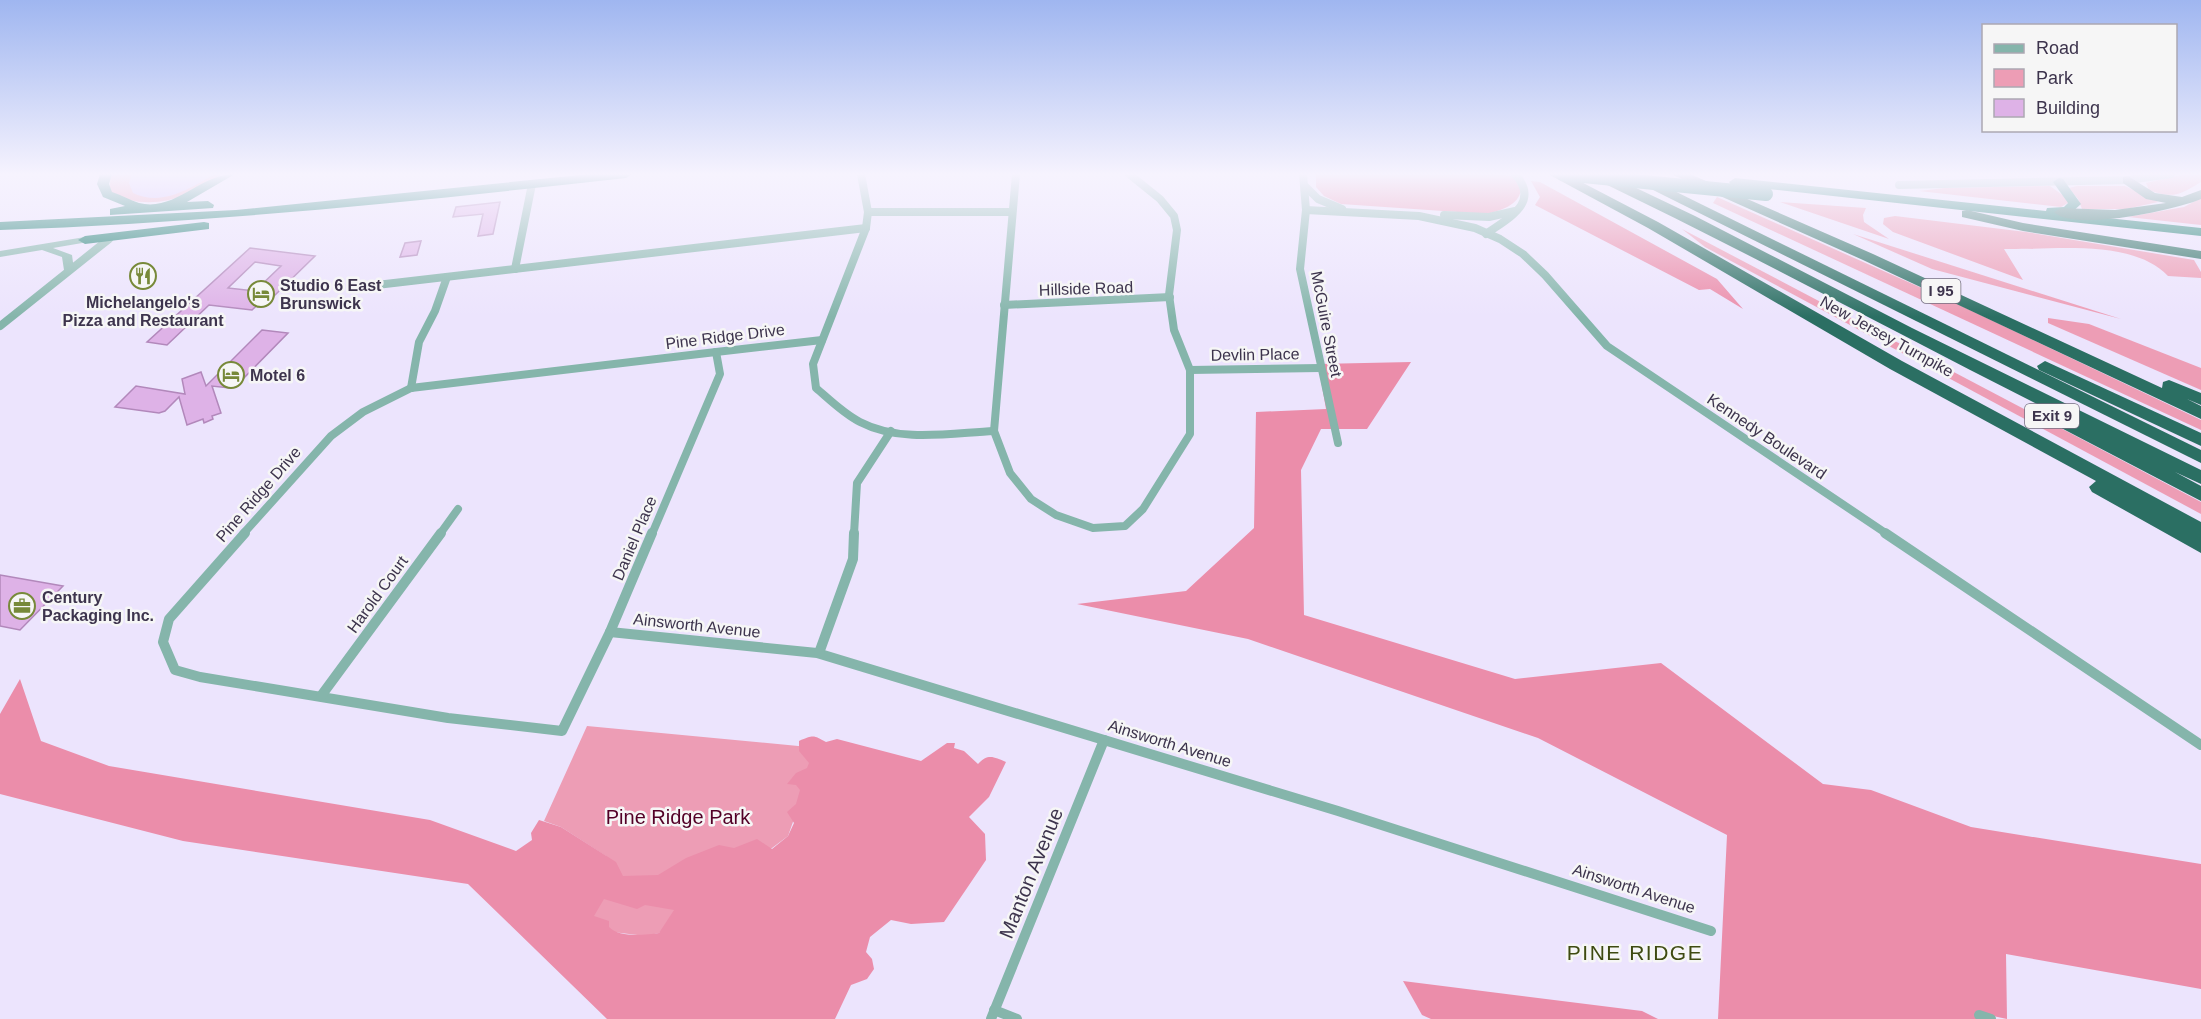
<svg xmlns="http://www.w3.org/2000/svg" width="2201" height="1019" viewBox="0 0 2201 1019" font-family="Helvetica,sans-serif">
	<rect width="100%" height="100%" fill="#ece4fd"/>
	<g fill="#ed9db5">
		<path d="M111,174H223C189,199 147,213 109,192Z"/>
		<path d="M2185,174H2201V182C2179,195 2174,199 2149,190L2146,183Z"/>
		<polygon points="2050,186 2071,201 2061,207 1919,191 1945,188"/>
		<polygon points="2077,186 2125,186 2158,202 2126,209 2082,209 2078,199 2069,188"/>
		<polygon points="1717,197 1951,301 2201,420 2201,430 1713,203"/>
		<polygon points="2201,198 2201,225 2128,217 2184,207"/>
		<polygon points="1780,202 1866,208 1863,215 1864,222 1889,239"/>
		<path d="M1895,216L2026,232L2194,260L2201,272V278L2168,276C2132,238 2052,250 2004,249L2023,280L1893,232L1883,224L1884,218Z"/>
		<polygon points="1682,229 2201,502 2201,514 1705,247"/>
		<polygon points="1853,234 2121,319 1932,269"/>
		<polygon points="2048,318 2089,324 2201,368 2201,390 2048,323"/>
		<polygon points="587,726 819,748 788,836 659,933 645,936 613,932 572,920 606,856 561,827 544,821"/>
	</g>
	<g fill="#eb8daa" fill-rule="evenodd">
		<path d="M1316,174H1494L1513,176L1521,190C1518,206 1501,210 1487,214L1341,204L1324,196L1316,187Z"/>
		<polygon points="1531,181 1540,182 1717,279 1743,309 1710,289 1699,290 1535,205 1540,197"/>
		<polygon points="1411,362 1367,429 1321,429 1301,470 1304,615 1515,679 1661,663 1823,784 1871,790 1971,827 2201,864 2201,989 2006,954 2007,1019 1979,1013 1980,1019 1718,1019 1727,835 1538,738 1248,639 1077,604 1186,591 1254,528 1256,412 1326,409 1318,364"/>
		<path d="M20,679L41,741L109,766L430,820L516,851L532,840L531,833L539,820L561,827L616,862L623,876L658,875L686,858L719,845L734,848L757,839L772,849L788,836L794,823L787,812L796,804L800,790L796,785L787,784L796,773L807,768L809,763L799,751V741C815,734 814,736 826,742L837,739L921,761L947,743H955L954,748L964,751L978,764C988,753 994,757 1006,762L989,797L969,817L985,834L986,860L944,922L911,924L891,920L870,937L866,952L872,959L874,969L867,979L851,985L835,1019H607L468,884L183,841L0,794V714ZM604,899L637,909L645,905L674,910L659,933C645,935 619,938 609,927V921L594,916Z"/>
		<polygon points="1403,981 1642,1011 1658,1019 1431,1019 1422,1015"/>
	</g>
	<path fill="#d2bafd" d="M132,174H215C190,188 163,207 133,193L129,183Z"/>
	<g fill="#deb2e7" stroke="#b288bb" stroke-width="1.5" fill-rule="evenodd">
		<polygon points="500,202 493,234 478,236 483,214 453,217 456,207"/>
		<polygon points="421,241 417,255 400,257 405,243"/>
		<path d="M250,248L315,256L273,297L267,296L252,310L209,305L167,345L147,342ZM255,262L281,266L255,291L228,288Z"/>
		<polygon points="262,330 288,333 237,385 230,388 212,386 221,413 212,416 213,419 204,423 203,419 187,425 179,397 165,411 159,413 115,407 136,386 185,394 182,379 201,372 206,386"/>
		<polygon points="0,575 63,586 20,630 0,626"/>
	</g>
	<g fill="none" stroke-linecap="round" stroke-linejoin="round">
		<g stroke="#85b5ab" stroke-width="8">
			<path d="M861,174L868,212L866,228L813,364L816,388C830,400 844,414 860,422C900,443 951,433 994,431"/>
			<polyline points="1016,174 994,431 1010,473 1031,499 1056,515 1093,528 1125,526 1143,509 1190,434 1190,370 1174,330 1169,295 1177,230 1174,216 1160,199 1129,174"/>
			<polyline points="1303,174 1306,210 1300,269 1338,443"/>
			<polyline points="1899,185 2128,180 2171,174"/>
			<polyline points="1306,187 1318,199 1342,209"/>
			<polyline points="1306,210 1419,216 1475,228 1500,239 1523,254 1545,275 1607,346 1887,534"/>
			<polyline points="868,212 1012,212"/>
			<polyline points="1444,215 1489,217 1515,211"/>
			<path d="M1486,234C1508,218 1541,203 1515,174"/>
			<polyline points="515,269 532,184"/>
			<polyline points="368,286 866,228"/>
			<polyline points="1004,305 1170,297"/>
			<polyline points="0,326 109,239"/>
			<polyline points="716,352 822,340"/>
			<polyline points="1190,370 1320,368"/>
			<polyline points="411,388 419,342 435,311 447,277"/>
			<polyline points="243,534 331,436 363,412 411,388 716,352"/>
			<polyline points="440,534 458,509"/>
			<polyline points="652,534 720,374 716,352"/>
			<polyline points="854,534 857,483 891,431"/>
		</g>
		<g stroke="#85b5ab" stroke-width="10">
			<polyline points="245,533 169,619 163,642 175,670 200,677 448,718 562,731 610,632 652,533"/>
			<polyline points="1885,533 2201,745"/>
			<polyline points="610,632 817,653 1338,811 1711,931"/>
			<polyline points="819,653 853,559 854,533"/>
			<polyline points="321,696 441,533"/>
			<polyline points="994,1010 1017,1019"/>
			<polyline points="1979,1015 1991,1019"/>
			<polyline points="991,1019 1104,740"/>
		</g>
		<polygon fill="#85b5ab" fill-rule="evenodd" points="85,237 88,238 88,242 53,248 72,255 74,270 69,273 64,270 62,257 42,250 0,257 0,251"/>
		<g fill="#187b6d" fill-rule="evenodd">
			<path d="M100,174H112L109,184L112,192C121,195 130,200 139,203C175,212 200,174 235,174L187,202L208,201L214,205L213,208L110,215V209L125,206L103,197L97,184Z"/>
			<path d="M590,174H632L626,178C418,201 210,223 0,230V222L236,210Z"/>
			<polygon points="1735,178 2046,211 2047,208 2064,207 2068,203 2053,182 2059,178 2063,179 2081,204 2070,214 2201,228 2201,236 1731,185 1729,182"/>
			<polygon points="204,222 209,223 209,229 85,244 78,240 85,236"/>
		</g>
		<g fill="#2b6f63" fill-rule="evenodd">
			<polygon points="1548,174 1566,174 1658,222 1902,361 2201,522 2201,553 2092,492 2089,487 2096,481 1890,369 1648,228"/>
			<polygon points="1671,174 1690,174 1873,254 2162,388 2163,382 2169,380 2201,393 2201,405 2187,399 2201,406 2201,419 1863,260"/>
			<path d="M1599,175H1609L1695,216L1912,328L2201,470V484L2175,472L2201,486V501L2044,419L2042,415L2049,410C1898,334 1751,254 1599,181Z"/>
			<polygon points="1644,176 2201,450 2201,463 1639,183 1639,177"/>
			<path d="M2128,176L2155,193L2182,197L2201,190V199C2176,210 2073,232 2054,212L2061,208L2115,210L2166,203L2146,199L2123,183V177Z"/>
			<polygon points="1967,210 2023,223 2201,251 2201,259 2023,231 1962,217 1962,211"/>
			<polygon points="2045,361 2201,433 2201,446 2039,370 2037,366"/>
		</g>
		<polyline stroke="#187b6d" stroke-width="14" points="1563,174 1766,194"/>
	</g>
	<linearGradient id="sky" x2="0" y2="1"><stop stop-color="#9fb6f0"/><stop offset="0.55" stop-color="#f6f3fe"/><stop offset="1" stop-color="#f6f3fe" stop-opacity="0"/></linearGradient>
	<rect width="2201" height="317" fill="url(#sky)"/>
	<defs>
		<symbol id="restaurant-ring" viewBox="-11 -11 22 22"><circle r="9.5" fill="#f6f6f6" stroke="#778939" stroke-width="1.5"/><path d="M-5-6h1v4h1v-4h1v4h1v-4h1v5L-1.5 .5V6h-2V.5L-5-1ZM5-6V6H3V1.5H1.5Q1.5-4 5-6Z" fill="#778939"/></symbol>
		<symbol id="hotel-ring" viewBox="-11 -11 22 22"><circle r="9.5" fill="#f6f6f6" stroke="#778939" stroke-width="1.5"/><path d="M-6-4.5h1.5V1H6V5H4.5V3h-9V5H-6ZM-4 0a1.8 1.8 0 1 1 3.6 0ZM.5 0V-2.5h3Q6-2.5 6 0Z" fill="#778939"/></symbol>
		<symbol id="office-ring" viewBox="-11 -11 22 22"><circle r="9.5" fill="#f6f6f6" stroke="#778939" stroke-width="1.5"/><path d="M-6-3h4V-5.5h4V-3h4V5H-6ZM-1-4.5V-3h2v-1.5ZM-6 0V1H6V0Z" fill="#778939"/></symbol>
	</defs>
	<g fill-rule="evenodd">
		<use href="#restaurant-ring" x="128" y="261" width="30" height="30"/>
		<use href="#hotel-ring" x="246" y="279" width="30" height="30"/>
		<use href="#hotel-ring" x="216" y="360" width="30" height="30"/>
		<use href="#office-ring" x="7" y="591" width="30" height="30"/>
	</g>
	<g text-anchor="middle" stroke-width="5" stroke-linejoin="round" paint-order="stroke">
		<g fill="#f6f6f6" stroke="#746e80" stroke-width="1.5">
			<rect x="1921.5" y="279" width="39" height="24" rx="4.5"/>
			<rect x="2025" y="404" width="54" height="24" rx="4.5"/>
		</g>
		<g font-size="15" font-weight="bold" fill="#3d344d">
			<text x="1941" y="296">I 95</text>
			<text x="2052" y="421">Exit 9</text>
		</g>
		<g font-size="16" font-weight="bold" fill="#3d344d" stroke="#f6f6f6" text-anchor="start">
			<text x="280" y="291">Studio 6 East<tspan x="280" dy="18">Brunswick</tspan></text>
			<text x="143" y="308" text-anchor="middle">Michelangelo's<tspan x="143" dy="18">Pizza and Restaurant</tspan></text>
			<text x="250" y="381">Motel 6</text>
			<text x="42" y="603">Century<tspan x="42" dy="18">Packaging Inc.</tspan></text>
		</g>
		<g font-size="16" fill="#3d344d" stroke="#f6f6f6">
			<text transform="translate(1086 288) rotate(-2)" y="6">Hillside Road</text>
			<text transform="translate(1327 324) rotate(79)" y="6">McGuire Street</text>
			<text transform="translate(725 336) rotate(-7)" y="6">Pine Ridge Drive</text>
			<text transform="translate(1887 336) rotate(29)" y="6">New Jersey Turnpike</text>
			<text transform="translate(1255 354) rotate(-1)" y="6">Devlin Place</text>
			<text transform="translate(1767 436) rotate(34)" y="6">Kennedy Boulevard</text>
			<text transform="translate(258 494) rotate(-49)" y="6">Pine Ridge Drive</text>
			<text transform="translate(634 538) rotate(-67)" y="6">Daniel Place</text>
			<text transform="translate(377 594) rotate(-54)" y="6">Harold Court</text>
			<text transform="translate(697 625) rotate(6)" y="6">Ainsworth Avenue</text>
			<text transform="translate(1170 743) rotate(17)" y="6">Ainsworth Avenue</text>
			<text transform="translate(1634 888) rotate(18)" y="6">Ainsworth Avenue</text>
		</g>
		<g font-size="20" fill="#530027" stroke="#f6f6f6">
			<text x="678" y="824">Pine Ridge Park</text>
		</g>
		<g font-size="20" fill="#3d344d" stroke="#f6f6f6">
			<text transform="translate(1031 873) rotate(-68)" y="7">Manton Avenue</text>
		</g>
		<g font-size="21" letter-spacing="1.5" fill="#3e4a11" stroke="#f6f6f6">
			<text x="1635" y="960">PINE RIDGE</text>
		</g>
	</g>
	<rect x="1982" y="24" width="195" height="108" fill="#f6f6f6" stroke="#aca8b2" stroke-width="1.5"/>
	<rect x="1994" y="44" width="30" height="9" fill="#85b5ab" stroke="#aca8b2" stroke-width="1.5"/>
	<text x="2036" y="54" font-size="18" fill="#3d344d">Road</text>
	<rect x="1994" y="69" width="30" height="18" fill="#ed9db5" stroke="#aca8b2" stroke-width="1.5"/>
	<text x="2036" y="84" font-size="18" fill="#3d344d">Park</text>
	<rect x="1994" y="99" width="30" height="18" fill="#deb2e7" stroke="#aca8b2" stroke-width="1.5"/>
	<text x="2036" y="114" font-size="18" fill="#3d344d">Building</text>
</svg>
